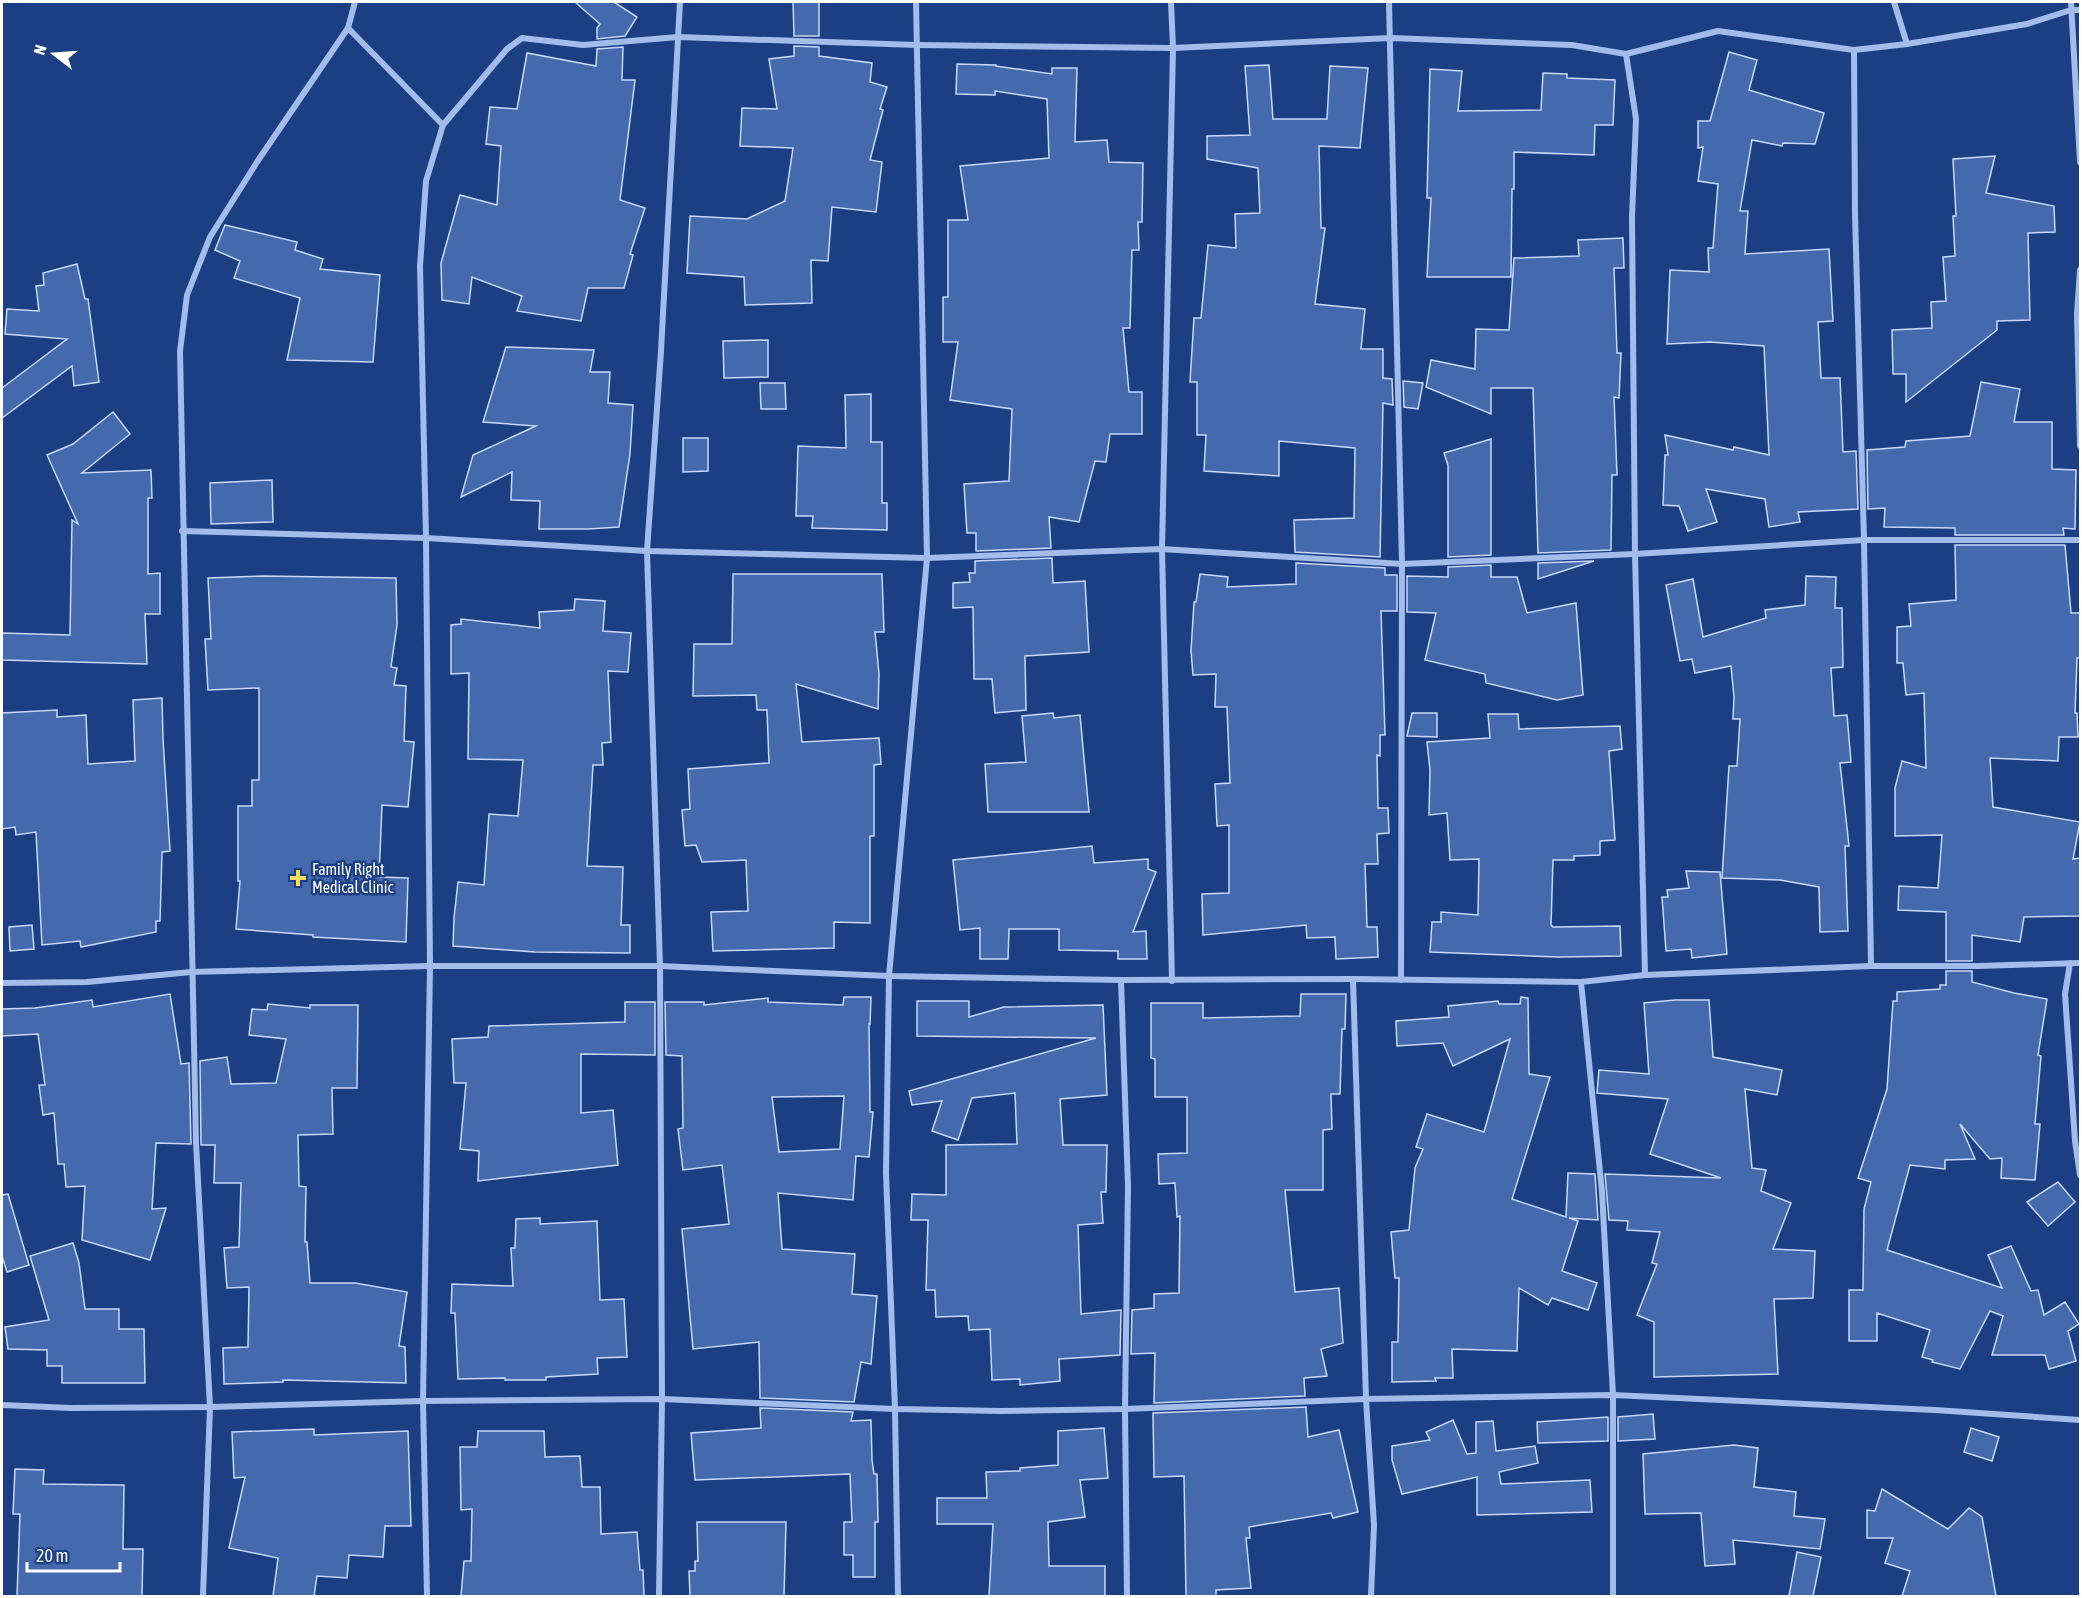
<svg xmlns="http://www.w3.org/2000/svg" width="2082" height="1598" viewBox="0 0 2082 1598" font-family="'Asap Condensed',sans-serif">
	<rect width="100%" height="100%" fill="#1c3f84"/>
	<g fill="#4469ad" stroke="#c7d8f8" stroke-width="1.5" fill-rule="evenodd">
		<polygon points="575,2 614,2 637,17 625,36 597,39 597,28 600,24"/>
		<polygon points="793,2 819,2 819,36 794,36"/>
		<polygon points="794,46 819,47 819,56 872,63 870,82 887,87 880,109 883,110 870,160 882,162 876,212 832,207 828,261 811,260 812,303 745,305 744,277 687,273 690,216 747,219 785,201 793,148 740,146 742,108 777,109 769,59 794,56"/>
		<polygon points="623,47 622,80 635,80 620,200 645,208 630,254 633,255 624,288 588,288 581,321 517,311 522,296 472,277 469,304 442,300 441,263 460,195 497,205 501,146 486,144 490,107 517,109 527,53 596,66 597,49"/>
		<polygon points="1729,52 1757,60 1749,90 1824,113 1815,144 1783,143 1782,146 1752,140 1740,211 1748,211 1745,254 1829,249 1833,321 1818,322 1821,378 1840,378 1843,452 1856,451 1858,509 1798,512 1800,522 1769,527 1765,499 1706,489 1717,522 1688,531 1679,506 1663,505 1665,455 1668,455 1665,435 1733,450 1734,447 1769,455 1764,346 1710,342 1667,344 1670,270 1709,272 1708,248 1713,248 1718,184 1698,181 1703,147 1698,148 1698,121 1710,121"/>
		<polygon points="957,64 996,65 996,66 1052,74 1052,68 1077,68 1075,142 1107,140 1109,162 1143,163 1142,222 1138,222 1139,250 1132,250 1130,328 1123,328 1129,392 1142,392 1142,434 1110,434 1106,462 1095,461 1079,522 1049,517 1051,548 976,551 976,533 967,533 964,484 1009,481 1012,409 950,400 958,342 943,342 943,297 948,297 948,220 968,220 960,166 1049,158 1047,99 995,91 995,95 956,94"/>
		<polygon points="1269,65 1273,119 1327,119 1330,66 1368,68 1360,148 1319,146 1321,228 1325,228 1315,304 1365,309 1361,349 1383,349 1383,378 1392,379 1393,405 1383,403 1380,557 1295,552 1294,520 1354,518 1355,448 1279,441 1279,476 1204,471 1206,435 1197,435 1197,382 1190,382 1194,318 1201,318 1208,245 1236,248 1235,214 1260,213 1258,168 1207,159 1207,136 1250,135 1245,66"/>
		<polygon points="1430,69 1462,71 1458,111 1541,110 1543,73 1567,74 1567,78 1615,80 1613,125 1595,125 1594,155 1514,152 1514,189 1512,189 1511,277 1427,277 1431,198 1427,198"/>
		<polygon points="1995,156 1986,193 2054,206 2055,232 2028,233 2030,320 1997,321 1997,330 1906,402 1906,374 1893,374 1892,330 1932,328 1931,302 1946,301 1943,257 1955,256 1953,216 1956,216 1953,159"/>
		<polygon points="225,225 297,242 295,250 323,259 320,269 380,275 373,362 287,360 300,298 234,278 240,261 215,250"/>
		<polygon points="1623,238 1624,268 1614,268 1617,353 1621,353 1619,398 1614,397 1617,475 1612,475 1611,550 1538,553 1533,388 1491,388 1491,414 1426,387 1431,360 1475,369 1476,329 1509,330 1514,258 1579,256 1578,240"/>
		<polygon points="77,264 85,299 88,299 99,382 74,386 72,366 2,418 2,388 67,339 5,334 7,309 39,311 36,286 44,285 43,273"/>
		<polygon points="768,340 768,377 724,378 723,341"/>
		<polygon points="506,347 594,350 590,372 610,372 608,403 633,405 630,454 619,527 588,529 539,529 540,501 511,500 512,472 461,497 473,455 536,426 483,422"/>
		<polygon points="1403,381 1423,383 1418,409 1404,407"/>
		<polygon points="1981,382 2020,389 2014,422 2052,422 2052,469 2076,470 2075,529 2063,528 2064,535 1955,535 1955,528 1884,527 1885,508 1868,509 1867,450 1905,447 1906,441 1970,436"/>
		<polygon points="760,383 785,383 786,409 761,409"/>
		<polygon points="871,394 871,442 882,442 882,503 887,503 887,530 812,528 813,516 796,516 798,446 846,448 845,395"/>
		<polygon points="113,412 130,434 82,473 151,470 152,498 148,498 148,574 160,573 160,614 145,614 147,664 2,660 2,633 70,635 72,520 78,524 47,455 73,444"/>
		<polygon points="683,438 708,438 708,471 683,472"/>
		<polygon points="1491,439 1491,555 1448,557 1448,465 1444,453"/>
		<polygon points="272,480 273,522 211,524 210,483"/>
		<polygon points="1955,545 2065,545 2071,613 2080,613 2080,658 2077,658 2075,713 2077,713 2078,737 2059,737 2058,761 1990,758 1993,807 2080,822 2073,859 2080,858 2080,916 2024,917 2020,942 1972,935 1972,961 1946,961 1946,912 1898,910 1899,886 1938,888 1942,835 1895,836 1895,788 1902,761 1926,768 1924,693 1906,695 1903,663 1897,663 1897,627 1911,626 1909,604 1956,600"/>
		<polygon points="1052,558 1053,583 1085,581 1089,652 1025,656 1026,710 995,713 992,679 974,679 973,607 953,608 953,583 970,582 969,573 975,573 975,561"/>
		<polygon points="1594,561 1538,579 1538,563"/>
		<polygon points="1296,563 1385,568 1385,575 1397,575 1397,611 1381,611 1385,735 1380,735 1380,756 1377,755 1378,808 1388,808 1389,833 1377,834 1378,864 1365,864 1367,927 1377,927 1378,957 1336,959 1335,937 1307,938 1306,925 1203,935 1202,894 1229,893 1229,825 1217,826 1215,784 1230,783 1227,707 1215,707 1216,674 1193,675 1191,651 1194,602 1196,602 1200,574 1228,577 1227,587 1296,584"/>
		<polygon points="1491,565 1491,577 1517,577 1527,613 1576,603 1583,695 1557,700 1486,683 1485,674 1425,660 1436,613 1407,612 1407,576 1448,577 1448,567"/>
		<polygon points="733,574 882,574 884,632 875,632 879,674 878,709 796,684 802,742 879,738 881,764 874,765 874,836 870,836 870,923 834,922 834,948 713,951 711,912 748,911 746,860 702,862 696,845 685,846 682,810 690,809 688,769 769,763 767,710 757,710 756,695 693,696 694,644 732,644"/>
		<polygon points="263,576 396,578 397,625 391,667 397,668 394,685 406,686 404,741 414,742 408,807 382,805 379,877 408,878 406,942 313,937 313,935 236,929 240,881 238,881 238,806 252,806 252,780 259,780 259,688 208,690 205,639 211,639 208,578"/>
		<polygon points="1806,576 1836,577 1835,608 1842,608 1843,667 1831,668 1834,716 1847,715 1851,762 1840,763 1849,846 1845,846 1848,931 1820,932 1819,887 1780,880 1722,878 1729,766 1737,766 1740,719 1733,719 1734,697 1731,666 1695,673 1692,659 1680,661 1666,585 1693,579 1703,637 1766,618 1765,610 1805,605"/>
		<polygon points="575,599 605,601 603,631 631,633 628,672 608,671 611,742 602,743 603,765 593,765 587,866 623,867 621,925 630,925 630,953 535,952 453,946 454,918 458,882 484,885 489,814 518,816 523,760 468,759 469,673 451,674 451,625 461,624 461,619 540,628 539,612 574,610"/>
		<polygon points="162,698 163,739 170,851 162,852 160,921 156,921 156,932 81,947 80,941 42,945 36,832 16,835 15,827 2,829 2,713 57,710 57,717 86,715 88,764 135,761 133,700"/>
		<polygon points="1053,713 1054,718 1080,715 1089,812 988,812 985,764 1026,762 1022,716"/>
		<polygon points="1412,713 1437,713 1437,737 1407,736"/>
		<polygon points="1488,714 1518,714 1519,729 1620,726 1622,749 1609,751 1615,840 1600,841 1600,855 1574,856 1574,860 1553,860 1551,925 1553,927 1620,926 1621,956 1558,957 1430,952 1432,922 1441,922 1441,912 1478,915 1479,859 1450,860 1447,813 1429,815 1430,770 1427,742 1490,738"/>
		<polygon points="1092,846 1094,863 1148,859 1148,869 1156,872 1133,932 1146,931 1147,959 1118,959 1118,951 1059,950 1059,929 1009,929 1008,959 980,959 980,928 960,930 953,860"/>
		<polygon points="1686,871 1720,872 1727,954 1692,958 1691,949 1666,951 1662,897 1668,897 1667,890 1689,888"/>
		<polygon points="32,925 34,949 10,951 9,927"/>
		<polygon points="1946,971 1972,971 1972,982 2014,993 2047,999 2038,1055 2041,1056 2035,1124 2040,1124 2035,1180 2001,1178 2002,1158 1990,1159 1960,1124 1975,1159 1945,1160 1945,1169 1910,1165 1887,1250 2002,1288 1988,1255 2011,1246 2031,1291 2038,1290 2044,1315 2065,1302 2079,1324 2068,1331 2076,1361 2049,1369 2045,1355 1992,1355 2003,1316 1990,1311 1960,1369 1932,1362 1933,1360 1922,1357 1930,1330 1877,1313 1877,1341 1849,1341 1849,1290 1863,1290 1864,1209 1871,1182 1858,1178 1887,1089 1893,1001 1897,1001 1897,992 1940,989 1940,985 1946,985"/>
		<polygon points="170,994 181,1064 189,1063 191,1144 156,1143 152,1209 166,1208 150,1260 82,1240 85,1186 66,1187 64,1164 58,1164 54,1113 43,1115 39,1085 45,1085 38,1034 2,1036 2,1009 35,1008 92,1000 93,1007"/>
		<polygon points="1301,994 1346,994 1345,1029 1342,1029 1340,1094 1331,1094 1332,1129 1323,1130 1323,1190 1285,1190 1295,1292 1339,1288 1343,1343 1321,1349 1327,1376 1304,1378 1305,1396 1154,1403 1155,1353 1131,1354 1132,1310 1154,1308 1154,1294 1179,1293 1180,1216 1177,1217 1175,1183 1159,1184 1158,1154 1187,1153 1187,1097 1155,1097 1155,1059 1151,1058 1151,1003 1203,1003 1203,1018 1300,1016"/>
		<path d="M844,997H871L870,1024H869L870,1112H873L869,1157L856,1156L853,1200L778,1193L782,1249L855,1254L852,1294L877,1296L871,1364L861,1362L854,1402L760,1398L759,1342L693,1349L682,1229L729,1224L722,1165L683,1170L678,1129L683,1128L682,1056L666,1055L665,1002H704V1005L768,998V1002L843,1005ZM844,1096L840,1149L779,1152L772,1097Z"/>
		<polygon points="1521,997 1528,998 1529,1074 1550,1077 1512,1199 1566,1217 1568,1173 1595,1174 1598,1220 1569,1218 1578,1221 1562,1271 1597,1283 1588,1310 1552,1298 1548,1305 1519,1288 1517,1351 1452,1349 1453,1378 1435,1378 1436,1381 1392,1382 1392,1342 1398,1342 1399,1278 1395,1278 1391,1232 1409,1230 1415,1168 1423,1149 1416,1147 1427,1114 1484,1132 1510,1039 1453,1066 1443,1043 1397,1046 1396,1021 1449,1017 1448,1006 1498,1001 1499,1004 1520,1004"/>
		<polygon points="1675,1000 1709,1000 1713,1057 1782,1070 1777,1095 1745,1089 1752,1168 1766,1170 1761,1191 1791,1203 1773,1249 1815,1251 1813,1298 1774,1299 1778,1374 1654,1377 1654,1322 1637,1315 1657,1264 1652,1263 1660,1232 1627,1230 1628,1221 1609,1220 1605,1174 1721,1178 1650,1154 1668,1099 1597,1093 1599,1070 1649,1074 1644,1003"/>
		<polygon points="917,1001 969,1001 969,1017 1004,1007 1103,1005 1107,1095 1060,1099 1063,1145 1107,1145 1106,1192 1101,1192 1103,1223 1078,1225 1081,1314 1121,1310 1120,1355 1059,1359 1060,1381 1020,1385 1020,1379 992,1380 990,1329 969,1330 968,1316 936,1317 935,1290 926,1290 928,1220 911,1220 912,1194 946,1195 946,1145 1017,1144 1015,1093 972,1098 958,1140 932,1131 942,1101 912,1105 909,1091 1096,1038 917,1036"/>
		<polygon points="625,1002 655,1002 655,1055 581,1054 581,1113 613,1110 618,1165 478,1181 479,1151 460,1149 466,1083 454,1083 452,1039 488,1037 489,1026 625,1022"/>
		<polygon points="268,1004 310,1008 310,1005 358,1005 357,1088 332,1088 333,1134 298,1135 299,1186 306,1187 305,1242 307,1242 310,1283 355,1283 407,1292 399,1346 405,1347 406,1383 283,1380 283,1382 224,1384 223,1348 248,1347 249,1287 227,1288 224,1248 239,1247 241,1183 214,1183 215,1145 201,1145 200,1061 227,1057 231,1084 276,1083 286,1039 249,1035 252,1009 267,1010"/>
		<polygon points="2058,1182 2075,1202 2048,1226 2027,1202"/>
		<polygon points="8,1194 29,1265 7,1272 2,1256 2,1195"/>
		<polygon points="540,1218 540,1224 597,1221 600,1300 624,1299 627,1357 597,1358 598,1374 546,1377 546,1380 505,1380 505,1378 458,1379 455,1313 451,1313 452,1284 513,1286 511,1248 515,1248 516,1219"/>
		<polygon points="73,1243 79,1263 85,1309 119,1309 119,1329 144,1329 145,1383 62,1383 62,1366 47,1366 47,1350 8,1349 5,1327 49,1320 30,1256"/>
		<polygon points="1306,1407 1308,1437 1339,1430 1358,1512 1333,1518 1331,1513 1249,1527 1250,1538 1246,1538 1251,1588 1216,1590 1216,1596 1186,1596 1184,1476 1154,1477 1153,1413"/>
		<polygon points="760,1408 853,1412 851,1421 871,1420 872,1460 874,1474 877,1474 878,1522 875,1522 875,1577 853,1577 853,1555 844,1555 844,1522 852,1522 850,1474 695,1480 691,1433 761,1428"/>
		<polygon points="1653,1414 1655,1439 1618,1441 1618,1417"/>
		<polygon points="1608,1417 1608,1441 1538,1443 1537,1422"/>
		<polygon points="1453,1420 1467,1454 1476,1453 1476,1422 1493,1421 1496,1451 1535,1446 1538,1463 1499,1472 1501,1484 1590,1480 1592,1512 1477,1515 1477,1477 1402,1494 1392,1460 1392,1446 1430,1440 1426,1432"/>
		<polygon points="1104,1428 1108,1478 1080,1480 1085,1517 1048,1522 1049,1566 1105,1566 1105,1596 989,1596 993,1524 937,1524 937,1498 987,1498 986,1472 1020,1471 1020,1468 1058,1465 1058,1431"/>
		<polygon points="1971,1428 1999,1437 1992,1461 1964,1452"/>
		<polygon points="314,1429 314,1435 408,1431 411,1526 385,1526 383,1557 349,1555 347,1578 317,1576 314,1596 273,1596 278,1558 229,1548 245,1477 234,1478 232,1432"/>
		<polygon points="478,1431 544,1431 545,1457 580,1456 582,1487 600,1487 601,1534 637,1532 640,1570 643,1570 644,1596 461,1596 464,1561 471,1561 472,1509 461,1510 460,1447 477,1447"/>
		<polygon points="1734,1445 1758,1448 1754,1487 1796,1492 1794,1516 1825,1519 1820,1549 1733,1540 1735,1564 1705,1566 1701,1513 1645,1514 1643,1454"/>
		<polygon points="15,1469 44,1470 43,1484 124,1485 123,1549 143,1549 142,1596 17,1596 20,1514 13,1514"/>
		<polygon points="1882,1489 1948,1529 1969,1508 1982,1517 1996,1596 1902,1596 1910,1571 1885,1563 1893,1538 1867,1538 1867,1510 1875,1511"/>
		<polygon points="697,1522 786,1522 784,1596 690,1596 689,1571 695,1571 695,1561 698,1561"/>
		<polygon points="1797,1552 1821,1557 1813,1596 1789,1596"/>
	</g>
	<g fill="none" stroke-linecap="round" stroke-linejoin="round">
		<g stroke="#a2bceb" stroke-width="6">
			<polyline points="1171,2 1173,48 1162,549 1172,981"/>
			<polyline points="1389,2 1402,564 1401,980"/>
			<polyline points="1894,2 1907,44"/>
			<polyline points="2071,2 2080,162"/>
			<polyline points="348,28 443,125"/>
			<polyline points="1854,50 1855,214 1864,540 1871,966"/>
			<polyline points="1626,54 1636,119 1632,217 1635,554 1645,975"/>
			<polyline points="2080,270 2077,314 2080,446"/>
			<polyline points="182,531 426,538 647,551 927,558 1162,549 1402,564 1635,554 1864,540 2080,540"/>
			<polyline points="2070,963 2065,994 2075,1141 2080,1175"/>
			<polyline points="1353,979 1366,1399 1374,1525 1371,1596"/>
			<polyline points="1121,980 1128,1186 1125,1409 1127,1596"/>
			<polyline points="1581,982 1602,1192 1613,1395 1613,1596"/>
			<polyline points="2,983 87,982 191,972 430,966 660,966 889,976 1121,980 1353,979 1581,982 1645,975 1871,966 1979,966 2080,963"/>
			<polyline points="2,1405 71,1408 210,1407 423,1401 662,1399 895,1409 1002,1411 1125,1409 1366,1399 1613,1395 1935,1410 2080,1420"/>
			<polyline points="203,1596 210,1407 196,1143 180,351 187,295 210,237 257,162 348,28 355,2"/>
			<polyline points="427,1596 423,1401 430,966 426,538 420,266 426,181 443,125 507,49 522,38 583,45 678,37 917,45 1173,48 1391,38 1572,45 1626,54 1718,31 1854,50 1907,44 2027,24 2071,10 2080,10"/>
			<polyline points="659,1596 662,1399 660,966 647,551 661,351 680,2"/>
			<polyline points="898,1596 895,1409 886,1173 889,976 927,558 916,2"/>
		</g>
	</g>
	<path fill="#fbde60" stroke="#1c3f84" stroke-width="2" d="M295 869h6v6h6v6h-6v6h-6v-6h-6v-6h6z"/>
	<g text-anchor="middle" stroke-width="5" stroke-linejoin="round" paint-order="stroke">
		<g font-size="16" fill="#fff" stroke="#1c3f84" text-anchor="start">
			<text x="312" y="875">Family Right<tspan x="312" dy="18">Medical Clinic</tspan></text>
		</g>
	</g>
	<rect width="2082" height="1598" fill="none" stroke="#ffffff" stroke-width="6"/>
	<g transform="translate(54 54) rotate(287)" stroke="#1c3f84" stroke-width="4.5" paint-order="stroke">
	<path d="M0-4.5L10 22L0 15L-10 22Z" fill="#ffffff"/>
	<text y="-9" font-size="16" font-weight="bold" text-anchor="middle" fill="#ffffff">N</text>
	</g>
	<path d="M27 1562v9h93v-9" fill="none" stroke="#ffffff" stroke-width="3"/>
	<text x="36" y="1562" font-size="18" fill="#ffffff" stroke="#1c3f84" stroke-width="4.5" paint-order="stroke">20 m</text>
</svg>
